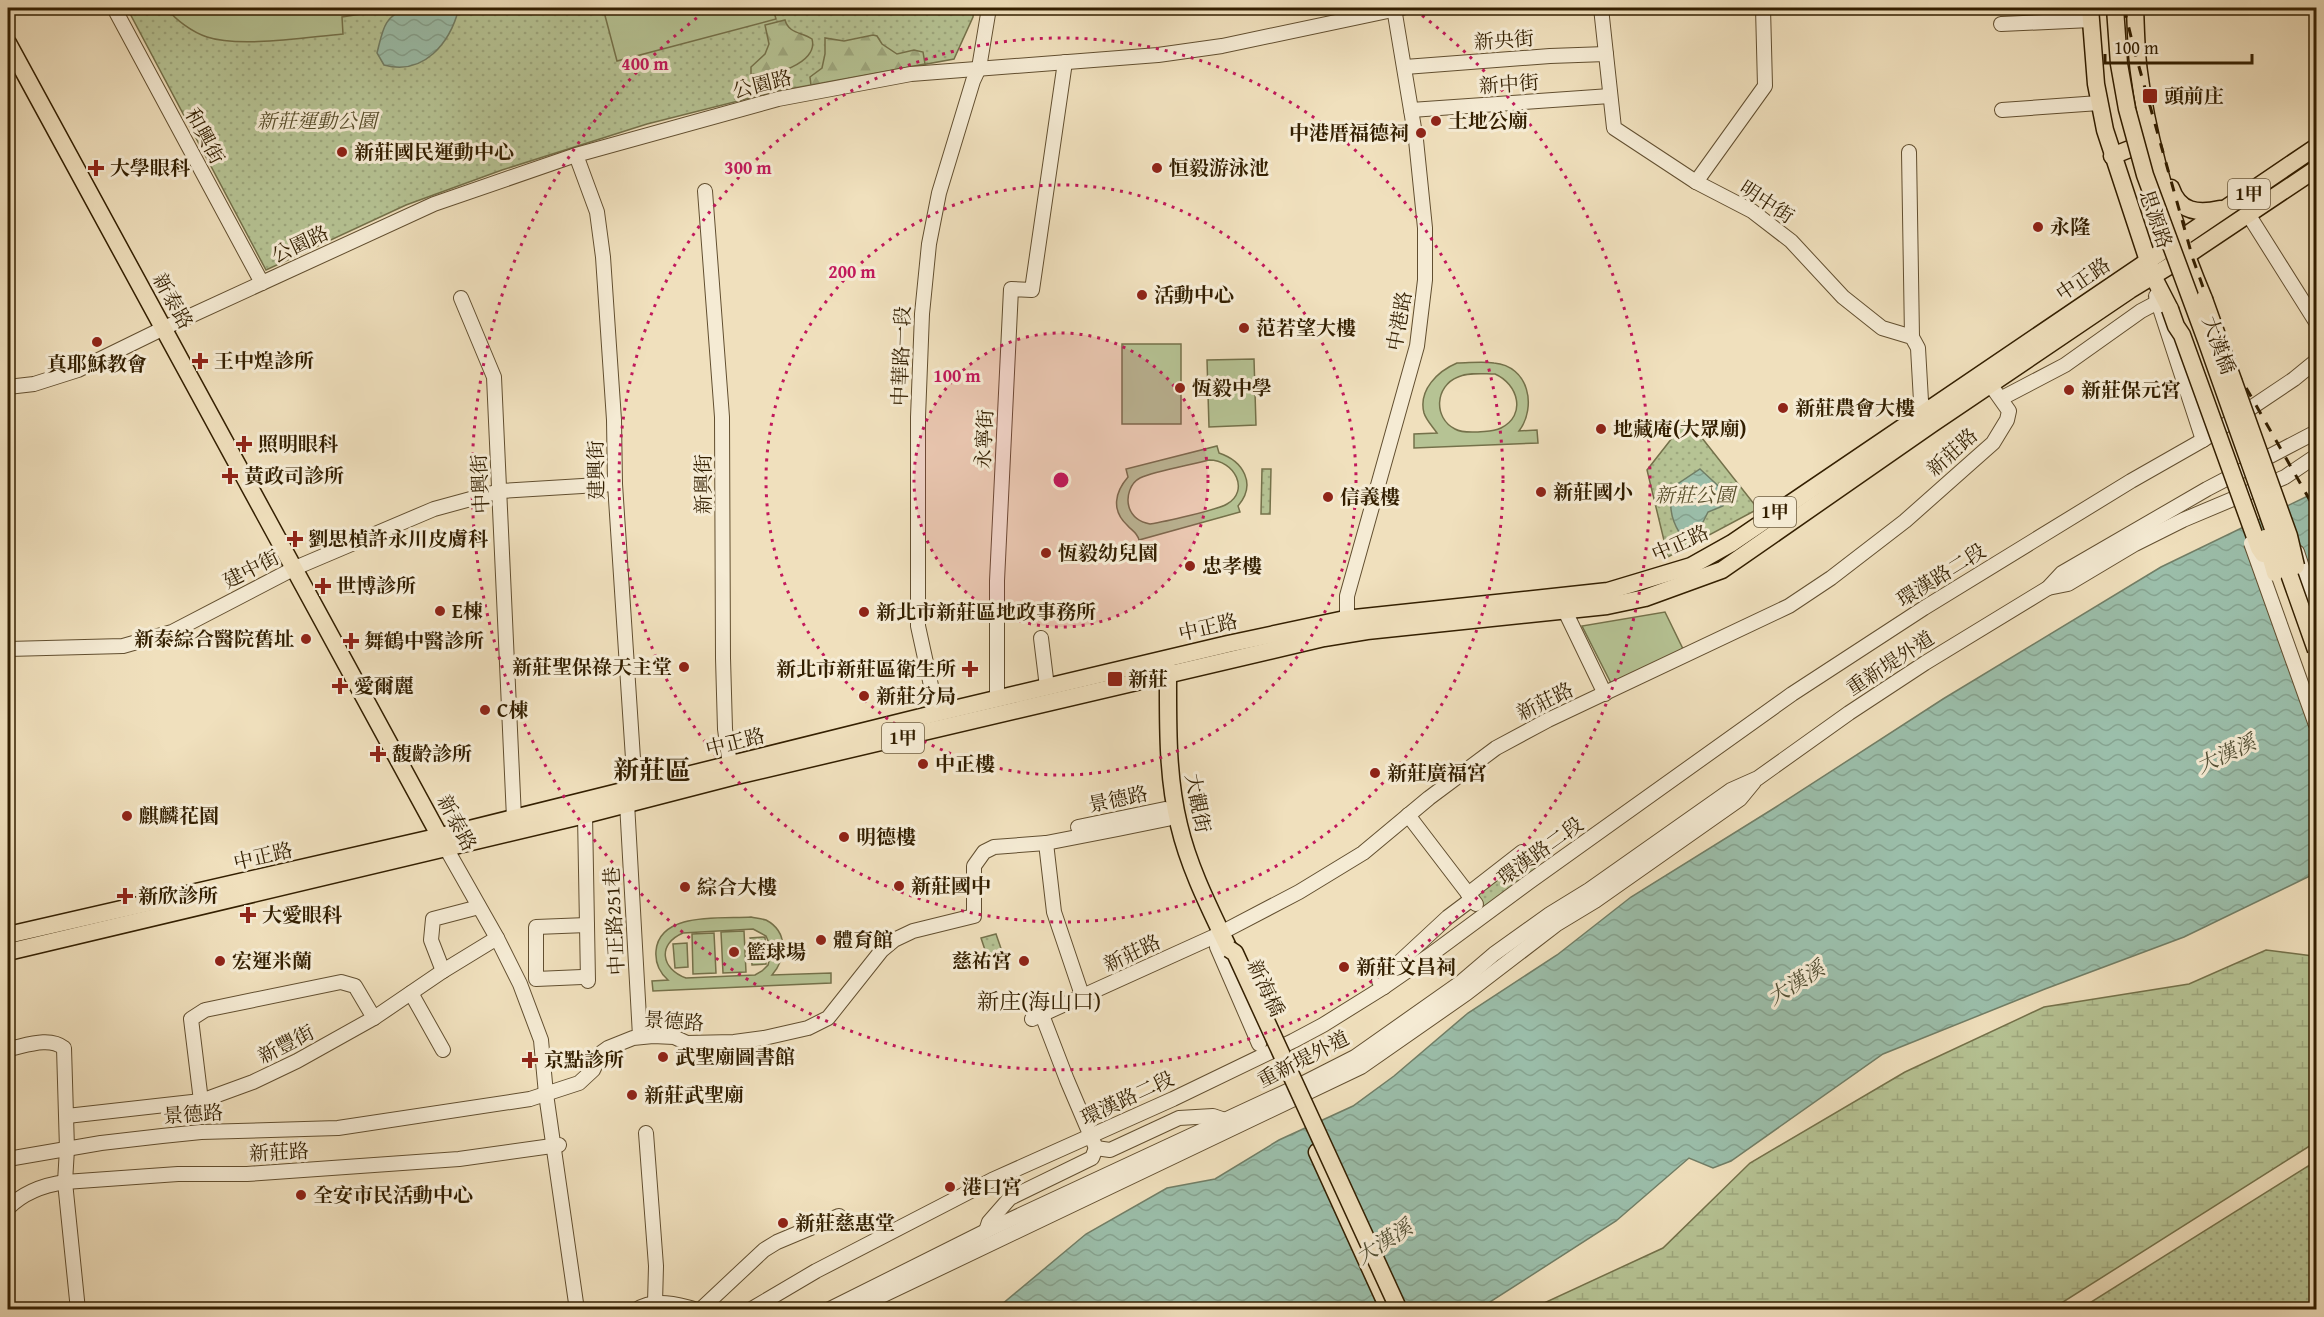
<svg xmlns="http://www.w3.org/2000/svg" width="2324" height="1317" viewBox="0 0 2324 1317" font-family="'Gentium Book Plus','Noto Serif TC',serif">
	<defs>
		<pattern id="green-dots" width="8" height="8" patternUnits="userSpaceOnUse" patternTransform="scale(1.5)"><rect width="8" height="8" fill="#b6c394"/><path d="M2 2h.1M6 6h.1" fill="none" stroke="#9da77e" stroke-width="1.8" stroke-linecap="round"/></pattern>
		<pattern id="forest-firs" width="22" height="20" patternUnits="userSpaceOnUse" patternTransform="scale(1.5)"><rect width="22" height="20" fill="#b6c394"/><path d="M5 1l3.5 6h-7zM16 11l3.5 6h-7z" fill="#9da77e"/></pattern>
		<pattern id="wetland-marsh" width="20" height="14" patternUnits="userSpaceOnUse" patternTransform="scale(1.5)"><rect width="20" height="14" fill="#b6c394"/><path d="M1 5h8M5 5V1M11 12h8M15 12V8" fill="none" stroke="#9da77e"/></pattern>
		<pattern id="water-waves" width="16" height="10" patternUnits="userSpaceOnUse" patternTransform="scale(1.5)"><rect width="16" height="10" fill="#9bbeaa"/><path d="M0 5q4-4 8 0t8 0" fill="none" stroke="#86a390"/></pattern>
	</defs>
	<rect width="100%" height="100%" fill="#f0e0bd"/>
	<filter id="stains"><feTurbulence type="fractalNoise" baseFrequency=".00333" numOctaves="4"/><feColorMatrix values="0 0 0 0 .2 0 0 0 0 .09 0 0 0 0 .02 0 0 0 .5 -.17"/></filter>
	<radialGradient id="worn" r=".72"><stop offset=".6" stop-color="#630" stop-opacity="0"/><stop offset="1" stop-color="#630" stop-opacity=".3"/></radialGradient>
	<g fill="url(#green-dots)" stroke="#74714a" stroke-width="1.5">
		<polygon points="127,8 974,8 973,17 954,59 778,91 647,124 502,170 406,205 266,270"/>
		<polygon points="1687,419 1758,509 1668,557 1647,470"/>
		<polygon points="1262,469 1271,469 1270,514 1261,514"/>
		<polygon points="1524,846 1543,868 1484,910 1471,894"/>
		<polygon points="996,934 1005,960 990,965 981,938"/>
		<polygon points="2316,1161 2316,1307 2312,1310 2080,1309"/>
	</g>
	<g fill="url(#forest-firs)" stroke="#74714a" stroke-width="1.5">
		<path d="M785,20C789,34 802,32 812,39C819,64 770,78 751,74V67L765,54L769,44L765,25Z"/>
		<polygon points="873,35 877,36 882,44 897,54 914,50 923,52 925,64 811,85 810,77 822,68 825,54 825,38 844,41"/>
	</g>
	<polygon fill="url(#wetland-marsh)" stroke="#74714a" stroke-width="1.5" points="2266,950 2313,956 2316,961 2316,1142 2052,1309 1542,1309 1544,1303 1663,1248 1750,1163 1905,1072 2044,1007 2189,984"/>
	<g fill="#b6c394" stroke="#74714a" stroke-width="1.5" fill-rule="evenodd">
		<path d="M166,8H371L361,14L342,17L343,34C307,37 240,48 207,37C192,32 176,20 166,8Z"/>
		<polygon points="603,8 773,8 776,19 617,61"/>
		<rect x="1122" y="344" width="59" height="80"/>
		<polygon points="1254,359 1256,425 1209,427 1207,360"/>
		<path d="M1457,363C1469,363 1482,361 1494,363C1529,366 1537,407 1519,431L1537,430L1538,443L1414,448V434L1437,433C1433,427 1426,420 1424,413C1418,390 1438,371 1457,363ZM1495,374C1518,384 1527,415 1501,428C1493,432 1485,431 1478,432C1470,432 1462,433 1455,429C1433,418 1435,386 1458,377C1469,372 1483,374 1495,374Z"/>
		<path d="M1217,446L1219,453C1243,461 1257,484 1238,506L1240,512L1139,540C1137,532 1132,531 1127,525C1111,510 1115,492 1128,477L1126,469ZM1209,460C1235,460 1250,491 1227,504C1217,510 1163,522 1150,524C1140,522 1132,517 1129,507C1126,497 1130,483 1140,478C1155,471 1191,465 1209,460Z"/>
		<polygon points="1665,612 1684,651 1613,687 1582,626"/>
		<path d="M751,917C756,918 762,919 766,920C789,932 786,959 772,975L831,973V983L653,991L652,981L668,980C659,972 655,963 656,951C659,911 723,919 751,917ZM753,929L766,936L772,950L768,965L762,971L755,975L686,978C661,969 657,944 683,933Z"/>
		<polygon points="744,931 746,972 723,973 721,932"/>
		<polygon points="714,933 716,973 693,974 692,934"/>
		<polygon points="765,937 766,964 752,965 750,938"/>
		<polygon points="687,943 688,967 675,968 673,944"/>
	</g>
	<g fill="url(#water-waves)" stroke="#717e66" stroke-width="1.5">
		<path d="M407,8H459C450,43 424,76 384,65L377,53C383,30 383,17 407,8Z"/>
		<path d="M1700,469L1727,494L1723,506L1708,512L1701,526L1694,531L1679,532C1670,517 1669,504 1673,487Z"/>
		<polygon points="2316,492 2316,873 2184,937 2045,989 1883,1054 1731,1161 1713,1168 1689,1158 1616,1221 1479,1309 995,1310 1086,1234 1167,1188 1215,1179 1279,1140 1353,1106 1394,1076 1468,1013 1557,955 1631,897 1776,807 1943,699 2161,567"/>
	</g>
	<g fill="none" stroke-linecap="round" stroke-linejoin="round">
		<defs>
			<g id="minor">
				<polyline points="114,8 262,283"/>
				<polyline points="1601,8 1614,128 1696,182 1752,211 1791,241 1843,297 1882,328 1912,337 1918,348 1921,401 1930,419"/>
				<polyline points="2001,24 2091,20"/>
				<polyline points="1405,67 1550,56 1606,54"/>
				<polyline points="1411,110 1610,96"/>
				<polyline points="2002,110 2099,103"/>
				<polyline points="1909,152 1912,337"/>
				<polyline points="576,155 597,212 603,257 614,420 615,484 635,789"/>
				<polyline points="1696,182 1765,86 1763,8"/>
				<polyline points="705,191 722,417 723,658 725,729 731,772"/>
				<polyline points="2248,214 2316,322"/>
				<polyline points="2156,296 2203,440"/>
				<polyline points="461,298 494,377 514,818"/>
				<polyline points="8,387 34,384 78,370 164,328 434,204 576,155 778,99 911,74 1158,55 1222,46 1402,8"/>
				<polyline points="2002,398 2065,365 2141,311 2158,302"/>
				<polyline points="2297,552 2316,610"/>
				<polyline points="2048,588 2068,584 2135,544 2183,520 2285,477 2316,456"/>
				<polyline points="1565,611 1605,694"/>
				<polyline points="1347,629 1347,596 1417,346 1425,280 1425,228 1416,140 1394,8"/>
				<polyline points="1041,638 1047,687"/>
				<polyline points="8,649 123,646 172,632 295,568 434,509 500,491 615,484"/>
				<polyline points="997,699 997,581 1011,289 1032,290 1065,62"/>
				<polyline points="937,713 918,626 918,417 922,314 929,244 939,193 973,81 979,68 989,8"/>
				<polyline points="627,803 640,1036"/>
				<polyline points="585,815 588,981"/>
				<polyline points="1408,815 1476,904"/>
				<polyline points="1078,827 1165,809 1176,813"/>
				<polyline points="1046,843 1054,912 1083,998"/>
				<polyline points="446,848 497,938 520,984 541,1040 546,1094 577,1310"/>
				<polyline points="1468,894 1522,852"/>
				<polyline points="1221,933 1217,947 1259,1044"/>
				<polyline points="443,971 431,940 433,919 479,907"/>
				<polyline points="582,977 536,979 536,927 587,925"/>
				<polyline points="1384,987 1379,981 1448,917 1472,899"/>
				<polyline points="411,993 443,1050"/>
				<polyline points="1042,1015 1067,1080 1096,1148"/>
				<polyline points="1032,1019 1213,937 1299,892 1363,853 1429,798 1496,748 1548,720 1789,606 1831,578 1905,521 1993,443 2007,420 2009,411 1985,377"/>
				<path d="M8,1049C25,1046 49,1036 64,1048L67,1149L65,1182L78,1310"/>
				<polyline points="201,1101 191,1019 205,1010 341,982 355,986 374,1018"/>
				<polyline points="67,1116 201,1101 253,1082 297,1061 374,1018 443,971 497,938"/>
				<polyline points="646,1133 656,1266 655,1303"/>
				<polyline points="1096,1148 1110,1150 1179,1118 1213,1116 1225,1120"/>
				<polyline points="8,1159 101,1143 162,1136 201,1132 338,1128 530,1099 579,1083 593,1070 601,1053 608,1048 633,1038 653,1036 674,1037 687,1043 734,1042 764,1038 808,1028 828,1018 882,950 894,940 913,931 974,916 974,866 984,852 994,847 1046,843 1118,829 1167,819 1176,813"/>
				<path d="M8,1208C23,1193 44,1185 65,1182L178,1174H247L459,1159L559,1145"/>
				<polyline points="986,1231 989,1222 1010,1198 1092,1158 1096,1148"/>
				<path d="M636,1310C654,1298 678,1304 697,1310"/>
				<polyline points="700,1310 764,1250 777,1242 839,1216"/>
				<polyline points="750,1310 816,1271 992,1180 1173,1099 1293,1041 1323,1025 1384,987 1433,953 1529,882 1792,694 1924,608 2131,481 2203,440 2294,379 2316,361"/>
				<polyline points="828,1310 986,1231 1298,1086 1355,1057 1460,983 1494,954 1550,914 1589,890 1731,790 1758,778 1849,713 1925,663 2048,588 2062,573 2207,489 2316,432"/>
				<polyline points="852,1310 1361,1067 1467,993 1557,924 1595,901 1740,799 1754,782"/>
			</g>
			<g id="major">
				<polyline points="2090,8 2096,84 2105,130 2153,276 2170,309"/>
				<path d="M2135,8C2136,29 2136,51 2139,72C2149,150 2174,227 2204,299"/>
				<polyline points="8,43 444,844"/>
				<polyline points="2112,156 2150,141"/>
				<path d="M2171,188C2179,212 2198,214 2220,209"/>
				<polyline points="2275,573 2316,692"/>
				<path d="M1166,666L1168,674C1168,725 1167,776 1179,825C1189,868 1210,909 1229,949"/>
				<polyline points="8,935 441,836 937,713 1228,644 1345,619 1608,591 1691,566 1732,543 2316,147"/>
				<polyline points="8,952 585,815 732,777 1324,638 1367,631 1607,606 1645,598 1722,570 1932,424 2130,290 2186,256 2316,169"/>
				<polyline points="1317,1152 1389,1310"/>
			</g>
		</defs>
		<use href="#minor" stroke="#624f30" stroke-width="16"/>
		<use href="#major" stroke="#331f01" stroke-width="19"/>
		<use href="#minor" stroke="#f5ebd4" stroke-width="14"/>
		<use href="#major" stroke="#f0e0bd" stroke-width="16"/>
		<polyline stroke="#331f01" stroke-width="3" stroke-dasharray="10 10" stroke-linecap="butt" points="2124,8 2134,49 2193,259 2215,321 2236,370 2316,511"/>
		<defs>
			<polyline id="minor-bridge" points="2251,543 2316,725"/>
			<g id="major-bridge">
				<polyline points="2115,8 2119,64 2127,109 2145,175 2206,340 2316,650"/>
				<polyline points="2204,299 2289,536 2296,566"/>
				<polyline points="2170,309 2176,326 2182,335 2259,548 2263,554"/>
				<polyline points="2265,538 2275,573"/>
				<polyline points="1229,949 1235,953 1399,1310"/>
			</g>
		</defs>
		<use href="#minor-bridge" stroke="#624f30" stroke-width="16" stroke-linecap="butt"/>
		<use href="#major-bridge" stroke="#331f01" stroke-width="19" stroke-linecap="butt"/>
		<use href="#minor-bridge" stroke="#f5ebd4" stroke-width="14"/>
		<use href="#major-bridge" stroke="#f0e0bd" stroke-width="16"/>
	</g>
	<circle cx="1061" cy="480" r="147" fill="#c2185b" fill-opacity=".12"/>
	<g fill="none" stroke="#c2185b" stroke-width="3" stroke-dasharray="3 6">
		<circle cx="1061" cy="480" r="147"/>
		<circle cx="1061" cy="480" r="295"/>
		<circle cx="1061" cy="480" r="442"/>
		<path d="M1415 10A589 589 0 1 1 707 10"/>
	</g>
	<g fill="#8f2418" stroke="#f5ebd4" stroke-width="2">
		<rect x="2142" y="88" width="16" height="16" rx="3"/>
		<circle cx="1436" cy="121" r="6"/>
		<circle cx="1421" cy="133" r="6"/>
		<circle cx="342" cy="152" r="6"/>
		<path d="M93 159h6v6h6v6h-6v6h-6v-6h-6v-6h6z"/>
		<circle cx="1157" cy="168" r="6"/>
		<circle cx="2038" cy="227" r="6"/>
		<circle cx="1142" cy="295" r="6"/>
		<circle cx="1244" cy="328" r="6"/>
		<circle cx="97" cy="342" r="6"/>
		<path d="M197 352h6v6h6v6h-6v6h-6v-6h-6v-6h6z"/>
		<circle cx="1180" cy="388" r="6"/>
		<circle cx="2069" cy="390" r="6"/>
		<circle cx="1783" cy="408" r="6"/>
		<circle cx="1601" cy="429" r="6"/>
		<path d="M241 435h6v6h6v6h-6v6h-6v-6h-6v-6h6z"/>
		<path d="M227 467h6v6h6v6h-6v6h-6v-6h-6v-6h6z"/>
		<circle cx="1541" cy="492" r="6"/>
		<circle cx="1328" cy="497" r="6"/>
		<path d="M292 530h6v6h6v6h-6v6h-6v-6h-6v-6h6z"/>
		<circle cx="1046" cy="553" r="6"/>
		<circle cx="1190" cy="566" r="6"/>
		<path d="M320 577h6v6h6v6h-6v6h-6v-6h-6v-6h6z"/>
		<circle cx="440" cy="611" r="6"/>
		<circle cx="864" cy="612" r="6"/>
		<circle cx="306" cy="639" r="6"/>
		<path d="M348 632h6v6h6v6h-6v6h-6v-6h-6v-6h6z"/>
		<circle cx="684" cy="667" r="6"/>
		<path d="M967 660h6v6h6v6h-6v6h-6v-6h-6v-6h6z"/>
		<rect x="1107" y="671" width="16" height="16" rx="3"/>
		<path d="M337 677h6v6h6v6h-6v6h-6v-6h-6v-6h6z"/>
		<circle cx="864" cy="696" r="6"/>
		<circle cx="485" cy="710" r="6"/>
		<path d="M375 745h6v6h6v6h-6v6h-6v-6h-6v-6h6z"/>
		<circle cx="923" cy="764" r="6"/>
		<circle cx="1375" cy="773" r="6"/>
		<circle cx="127" cy="816" r="6"/>
		<circle cx="844" cy="837" r="6"/>
		<circle cx="899" cy="886" r="6"/>
		<circle cx="685" cy="887" r="6"/>
		<path d="M122 887h6v6h6v6h-6v6h-6v-6h-6v-6h6z"/>
		<path d="M245 906h6v6h6v6h-6v6h-6v-6h-6v-6h6z"/>
		<circle cx="821" cy="940" r="6"/>
		<circle cx="734" cy="952" r="6"/>
		<circle cx="220" cy="961" r="6"/>
		<circle cx="1024" cy="961" r="6"/>
		<circle cx="1344" cy="967" r="6"/>
		<circle cx="663" cy="1057" r="6"/>
		<path d="M527 1051h6v6h6v6h-6v6h-6v-6h-6v-6h6z"/>
		<circle cx="632" cy="1095" r="6"/>
		<circle cx="950" cy="1187" r="6"/>
		<circle cx="301" cy="1195" r="6"/>
		<circle cx="783" cy="1223" r="6"/>
	</g>
	<g text-anchor="middle" stroke-width="6" stroke-linejoin="round" paint-order="stroke">
		<g fill="#f5ebd4" stroke="#6d5c40" stroke-width="1.5">
			<rect x="2228" y="179" width="42" height="30" rx="4.5"/>
			<rect x="1754" y="497" width="42" height="30" rx="4.5"/>
			<rect x="882" y="723" width="42" height="30" rx="4.5"/>
		</g>
		<g font-size="18" font-weight="bold" fill="#331f01">
			<text x="2249" y="200">1甲</text>
			<text x="1775" y="518">1甲</text>
			<text x="903" y="744">1甲</text>
		</g>
		<g font-size="20" fill="#331f01" stroke="#f5ebd4">
			<text transform="translate(1504 40) rotate(-4)" y="7">新央街</text>
			<text transform="translate(762 84) rotate(-14)" y="7">公園路</text>
			<text transform="translate(1509 84) rotate(-4)" y="7">新中街</text>
			<text transform="translate(205 136) rotate(62)" y="7">和興街</text>
			<text transform="translate(1767 202) rotate(33)" y="7">明中街</text>
			<text transform="translate(2156 219) rotate(71)" y="7">思源路</text>
			<text transform="translate(300 244) rotate(-25)" y="7">公園路</text>
			<text transform="translate(2083 279) rotate(-34)" y="7">中正路</text>
			<text transform="translate(173 301) rotate(61)" y="7">新泰路</text>
			<text transform="translate(1399 321) rotate(-80)" y="7">中港路</text>
			<text transform="translate(2219 345) rotate(70)" y="7">大漢橋</text>
			<text transform="translate(901 356) rotate(-88)" y="7">中華路一段</text>
			<text transform="translate(984 439) rotate(-87)" y="7">永寧街</text>
			<text transform="translate(1952 452) rotate(-42)" y="7">新莊路</text>
			<text transform="translate(596 470) rotate(-91)" y="7">建興街</text>
			<text transform="translate(480 484) rotate(-93)" y="7">中興街</text>
			<text transform="translate(703 484) rotate(-90)" y="7">新興街</text>
			<text transform="translate(1680 543) rotate(-24)" y="7">中正路</text>
			<text transform="translate(251 569) rotate(-27)" y="7">建中街</text>
			<text transform="translate(1941 575) rotate(-32)" y="7">環漢路二段</text>
			<text transform="translate(1208 627) rotate(-13)" y="7">中正路</text>
			<text transform="translate(1890 663) rotate(-33)" y="7">重新堤外道</text>
			<text transform="translate(1545 701) rotate(-26)" y="7">新莊路</text>
			<text transform="translate(735 742) rotate(-14)" y="7">中正路</text>
			<text transform="translate(1118 799) rotate(-12)" y="7">景德路</text>
			<text transform="translate(1198 803) rotate(79)" y="7">大觀街</text>
			<text transform="translate(457 823) rotate(62)" y="7">新泰路</text>
			<text transform="translate(1540 851) rotate(-36)" y="7">環漢路二段</text>
			<text transform="translate(263 856) rotate(-13)" y="7">中正路</text>
			<text transform="translate(614 921) rotate(-93)" y="7">中正路251巷</text>
			<text transform="translate(1132 953) rotate(-25)" y="7">新莊路</text>
			<text transform="translate(1266 988) rotate(65)" y="7">新海橋</text>
			<text transform="translate(674 1021) rotate(4)" y="7">景德路</text>
			<text transform="translate(286 1044) rotate(-27)" y="7">新豐街</text>
			<text transform="translate(1303 1059) rotate(-27)" y="7">重新堤外道</text>
			<text transform="translate(1127 1098) rotate(-25)" y="7">環漢路二段</text>
			<text transform="translate(193 1114) rotate(-4)" y="7">景德路</text>
			<text transform="translate(279 1152) rotate(-3)" y="7">新莊路</text>
		</g>
		<g font-size="20" font-weight="bold" fill="#331f01" stroke="#f5ebd4" text-anchor="start">
			<text x="2164" y="103">頭前庄</text>
			<text x="1448" y="128">土地公廟</text>
			<text x="1409" y="140" text-anchor="end">中港厝福德祠</text>
			<text x="354" y="159">新莊國民運動中心</text>
			<text x="110" y="175">大學眼科</text>
			<text x="1169" y="175">恒毅游泳池</text>
			<text x="2050" y="234">永隆</text>
			<text x="1154" y="302">活動中心</text>
			<text x="1256" y="335">范若望大樓</text>
			<text x="214" y="368">王中煌診所</text>
			<text x="97" y="371" text-anchor="middle">真耶穌教會</text>
			<text x="1192" y="395">恆毅中學</text>
			<text x="2081" y="397">新莊保元宮</text>
			<text x="1795" y="415">新莊農會大樓</text>
			<text x="1613" y="436">地藏庵(大眾廟)</text>
			<text x="258" y="451">照明眼科</text>
			<text x="244" y="483">黃政司診所</text>
			<text x="1553" y="499">新莊國小</text>
			<text x="1340" y="504">信義樓</text>
			<text x="308" y="546">劉思楨許永川皮膚科</text>
			<text x="1058" y="560">恆毅幼兒園</text>
			<text x="1202" y="573">忠孝樓</text>
			<text x="336" y="593">世博診所</text>
			<text x="452" y="618">E棟</text>
			<text x="876" y="619">新北市新莊區地政事務所</text>
			<text x="294" y="646" text-anchor="end">新泰綜合醫院舊址</text>
			<text x="364" y="648">舞鶴中醫診所</text>
			<text x="672" y="674" text-anchor="end">新莊聖保祿天主堂</text>
			<text x="956" y="676" text-anchor="end">新北市新莊區衛生所</text>
			<text x="1128" y="686">新莊</text>
			<text x="354" y="693">愛爾麗</text>
			<text x="876" y="703">新莊分局</text>
			<text x="497" y="717">C棟</text>
			<text x="392" y="761">馥齡診所</text>
			<text x="935" y="771">中正樓</text>
			<text x="1387" y="780">新莊廣福宮</text>
			<text x="139" y="823">麒麟花園</text>
			<text x="856" y="844">明德樓</text>
			<text x="911" y="893">新莊國中</text>
			<text x="697" y="894">綜合大樓</text>
			<text x="138" y="903">新欣診所</text>
			<text x="262" y="922">大愛眼科</text>
			<text x="833" y="947">體育館</text>
			<text x="746" y="959">籃球場</text>
			<text x="232" y="968">宏運米蘭</text>
			<text x="1012" y="968" text-anchor="end">慈祐宮</text>
			<text x="1356" y="974">新莊文昌祠</text>
			<text x="675" y="1064">武聖廟圖書館</text>
			<text x="544" y="1067">京點診所</text>
			<text x="644" y="1102">新莊武聖廟</text>
			<text x="962" y="1194">港口宮</text>
			<text x="313" y="1202">全安市民活動中心</text>
			<text x="795" y="1230">新莊慈惠堂</text>
		</g>
		<g font-size="20" font-style="italic" fill="#5a502d" stroke="#f5ebd4">
			<text x="317" y="128">新莊運動公園</text>
			<text x="1695" y="502">新莊公園</text>
		</g>
		<g font-size="21" font-style="italic" fill="#524f34" stroke="#f5ebd4">
			<text transform="translate(2226 754) rotate(-25)" y="7">大漢溪</text>
			<text transform="translate(1796 983) rotate(-32)" y="7">大漢溪</text>
			<text transform="translate(1384 1242) rotate(-33)" y="7">大漢溪</text>
		</g>
		<g font-size="22" fill="#331f01" stroke="#f5ebd4">
			<text x="1039" y="1009">新庄(海山口)</text>
		</g>
		<g font-size="26" font-weight="bold" fill="#331f01" stroke="#f5ebd4">
			<text x="652" y="779">新莊區</text>
		</g>
	</g>
	<circle cx="1061" cy="480" r="9" fill="#c2185b" stroke="#f5ebd4" stroke-width="3"/>
	<g font-size="18" text-anchor="middle" font-weight="bold" fill="#c2185b" stroke="#f5ebd4" stroke-width="6" stroke-linejoin="round" paint-order="stroke">
		<text x="645" y="70">400 m</text>
		<text x="748" y="174">300 m</text>
		<text x="852" y="278">200 m</text>
		<text x="957" y="382">100 m</text>
	</g>
	<rect width="2324" height="1317" fill="none" stroke="#f0e0bd" stroke-width="30"/>
	<rect x="9" y="9" width="2306" height="1299" fill="none" stroke="#331f01" stroke-width="3"/>
	<rect x="15" y="15" width="2294" height="1287" fill="none" stroke="#331f01" stroke-width="1.5"/>
	<path d="M2105 54v9h147v-9" fill="none" stroke="#331f01" stroke-width="3"/>
	<text x="2114" y="54" font-size="18" fill="#331f01" stroke="#f5ebd4" stroke-width="4.5" paint-order="stroke">100 m</text>
	<rect width="100%" height="100%" filter="url(#stains)"/>
	<rect width="100%" height="100%" fill="url(#worn)"/>
</svg>
